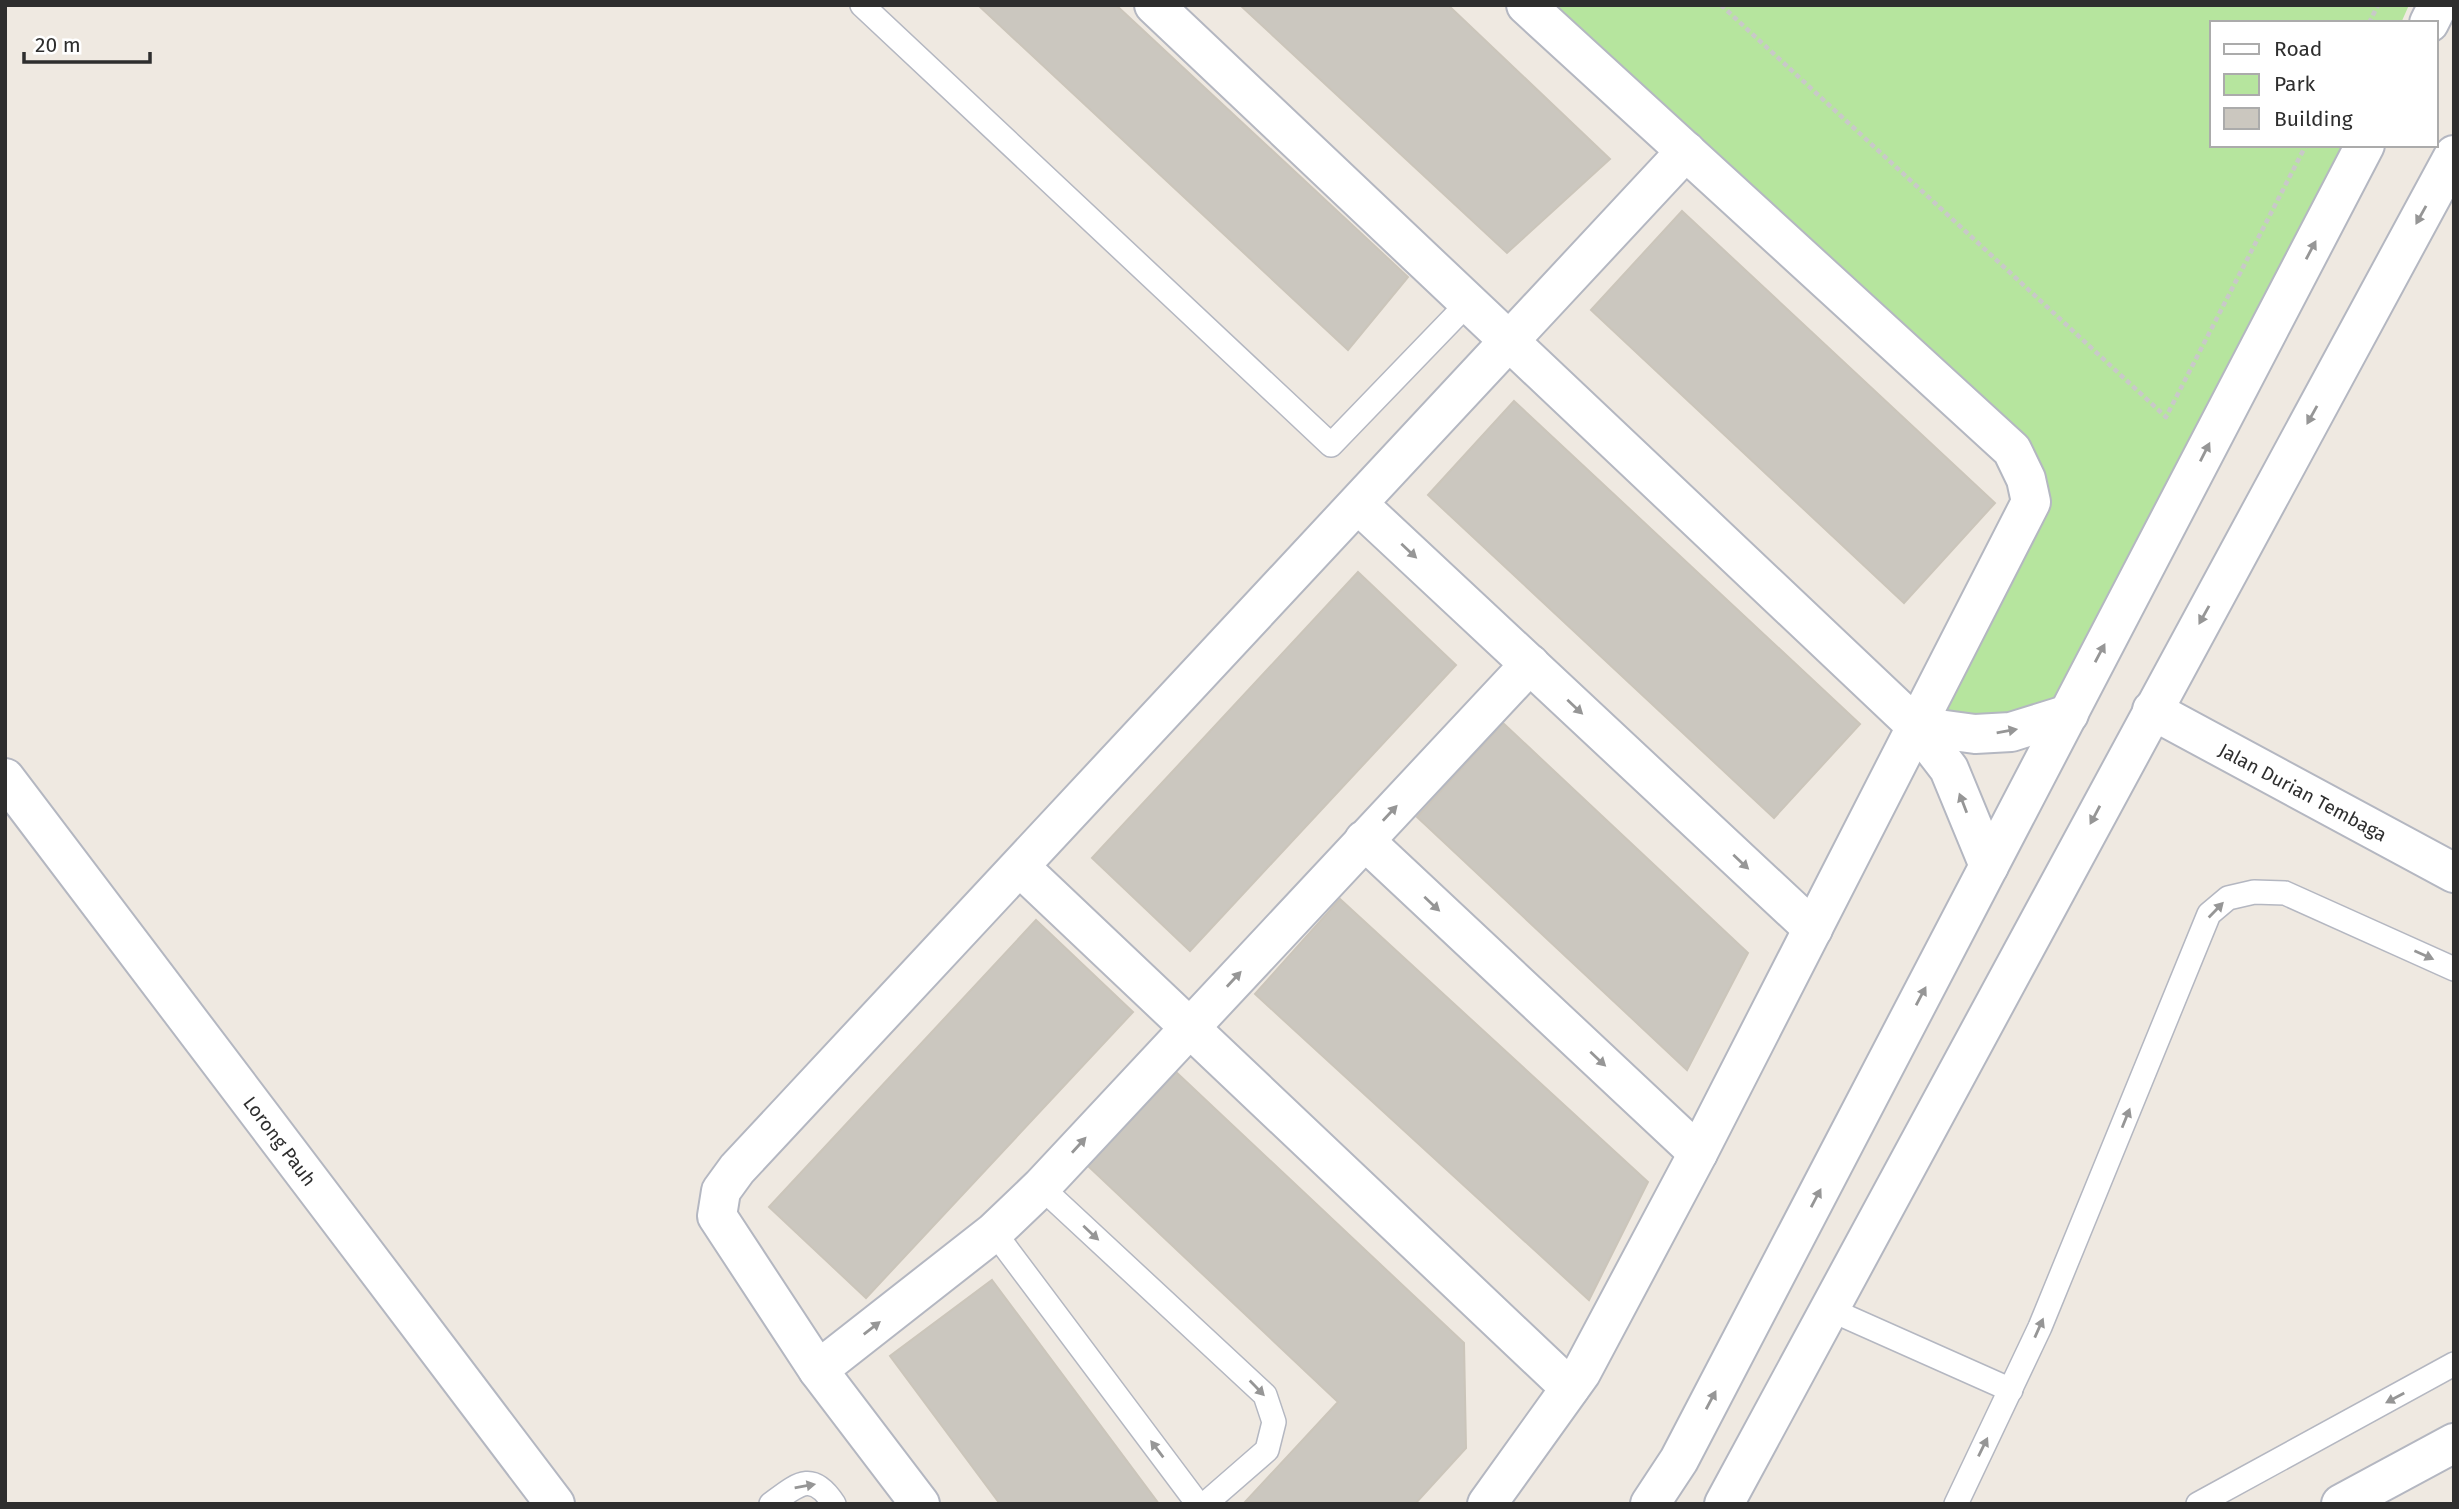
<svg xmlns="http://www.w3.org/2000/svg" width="2459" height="1509" viewBox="0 0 2459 1509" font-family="'Fira Sans',sans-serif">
	<rect width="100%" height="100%" fill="#efe9e1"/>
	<polygon fill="#b6e59e" points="1526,5 2409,5 2401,23 2212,23 2212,145 2345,145 2069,714 1916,726 2026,479"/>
	<g fill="#cbc7bf" stroke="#cbc5ba" stroke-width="2">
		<polygon points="978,5 1116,5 1408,277 1348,350"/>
		<polygon points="1240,5 1448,5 1610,159 1507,253"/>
		<polygon points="1682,211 1995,503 1904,603 1591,310"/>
		<polygon points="1514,401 1860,724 1774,818 1428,495"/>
		<polygon points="1358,572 1456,665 1190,951 1092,858"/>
		<polygon points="1503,723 1748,953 1687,1070 1417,817"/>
		<polygon points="1340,899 1648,1182 1589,1300 1255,994"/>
		<polygon points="1036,920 1133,1012 866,1298 769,1207"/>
		<polygon points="1176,1072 1464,1343 1466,1448 1415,1504 1245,1502 1338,1402 1088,1166"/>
		<polygon points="992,1280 1159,1504 1000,1504 890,1356"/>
	</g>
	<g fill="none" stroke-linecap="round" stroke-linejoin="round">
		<defs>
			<g id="lane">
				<polyline points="862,5 1331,445 1468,303"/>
				<polyline points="1041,1187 1265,1395 1274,1422 1267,1450 1205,1504"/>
				<polyline points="994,1232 1198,1504"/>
				<polyline points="1829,1309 2011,1390"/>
				<path d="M771,1504C798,1484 812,1470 834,1504"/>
				<polyline points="1956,1504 2040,1327 2209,914 2228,898 2254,892 2285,893 2454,969"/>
				<polyline points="2198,1504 2454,1364"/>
			</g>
			<g id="street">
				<polyline points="1154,5 1916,726 1949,769 1989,866"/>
				<polyline points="1359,505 1813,929"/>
				<polyline points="2152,710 2454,873"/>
				<polyline points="1916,726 1975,734 2011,732 2069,714"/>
				<polyline points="5,778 555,1504"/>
				<polyline points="1364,840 1698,1153"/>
				<polyline points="1020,867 1570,1388"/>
				<polyline points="818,1370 994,1232 1041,1187 1530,664"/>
				<polyline points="920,1504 818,1370 717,1216 721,1191 737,1169 1686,151"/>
				<polyline points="1487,1504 1581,1373 1698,1153 2031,502 2026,479 2012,450 1526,5"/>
				<polyline points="2341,1504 2454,1443"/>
			</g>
			<g id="secondary">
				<polyline points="2429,23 2438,5"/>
				<polyline points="1650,1504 1679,1460 2365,145"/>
				<polyline points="1724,1504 2454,155"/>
			</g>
		</defs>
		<use href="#lane" stroke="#b4b7c1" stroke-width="26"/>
		<use href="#street" stroke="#b4b7c1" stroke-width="42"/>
		<use href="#secondary" stroke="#b4b7c1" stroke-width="42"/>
		<g stroke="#c9c9c9" stroke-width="4.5" stroke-dasharray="5 3.5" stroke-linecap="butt">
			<polyline points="1721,5 2166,417 2306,145"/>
			<polyline points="2369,23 2378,5"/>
		</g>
		<use href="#lane" stroke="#fff" stroke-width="23"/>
		<use href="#street" stroke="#fff" stroke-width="38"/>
		<use href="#secondary" stroke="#fff" stroke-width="38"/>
	</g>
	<defs><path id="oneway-solid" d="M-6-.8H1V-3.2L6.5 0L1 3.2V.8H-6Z" transform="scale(1.75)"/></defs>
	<g fill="#969696">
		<use href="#oneway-solid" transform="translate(2421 215) rotate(119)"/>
		<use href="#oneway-solid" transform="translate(2311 250) rotate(-62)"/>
		<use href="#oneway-solid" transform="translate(2312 415) rotate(119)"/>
		<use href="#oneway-solid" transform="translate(2205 452) rotate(-63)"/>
		<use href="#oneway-solid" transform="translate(1409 551) rotate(43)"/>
		<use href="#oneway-solid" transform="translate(2204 615) rotate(119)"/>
		<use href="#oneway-solid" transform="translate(2100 653) rotate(-62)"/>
		<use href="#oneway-solid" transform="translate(1575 707) rotate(43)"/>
		<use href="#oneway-solid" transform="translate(2007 731) rotate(-10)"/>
		<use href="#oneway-solid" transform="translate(1963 803) rotate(-111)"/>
		<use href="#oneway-solid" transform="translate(1390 813) rotate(-47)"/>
		<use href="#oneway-solid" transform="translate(2095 815) rotate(118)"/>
		<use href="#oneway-solid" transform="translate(1741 862) rotate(43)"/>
		<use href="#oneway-solid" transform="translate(1432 904) rotate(43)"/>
		<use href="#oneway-solid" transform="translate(2216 910) rotate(-46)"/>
		<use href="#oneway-solid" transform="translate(2424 955) rotate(24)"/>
		<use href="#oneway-solid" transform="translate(1234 979) rotate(-47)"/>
		<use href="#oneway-solid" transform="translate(1921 996) rotate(-62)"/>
		<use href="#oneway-solid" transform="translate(1598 1059) rotate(43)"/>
		<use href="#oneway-solid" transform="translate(2126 1118) rotate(-68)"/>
		<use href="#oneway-solid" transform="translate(1079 1145) rotate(-48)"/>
		<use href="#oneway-solid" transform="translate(1816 1198) rotate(-62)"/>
		<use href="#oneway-solid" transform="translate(1091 1233) rotate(43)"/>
		<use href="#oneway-solid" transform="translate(872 1328) rotate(-38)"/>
		<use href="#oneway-solid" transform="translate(2039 1328) rotate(-66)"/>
		<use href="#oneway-solid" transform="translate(1257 1388) rotate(46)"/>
		<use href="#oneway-solid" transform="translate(2395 1398) rotate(152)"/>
		<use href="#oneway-solid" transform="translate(1711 1400) rotate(-62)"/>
		<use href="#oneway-solid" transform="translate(1983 1447) rotate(-64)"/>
		<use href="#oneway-solid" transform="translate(1157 1449) rotate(-127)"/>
		<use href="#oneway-solid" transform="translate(805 1486) rotate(-10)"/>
	</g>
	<g text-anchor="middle" stroke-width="7" stroke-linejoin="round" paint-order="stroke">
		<g font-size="19" fill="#2e2e2e" stroke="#fff">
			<text transform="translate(2303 792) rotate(28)" y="7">Jalan Durian Tembaga</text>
			<text transform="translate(280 1141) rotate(53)" y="7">Lorong Pauh</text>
		</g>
	</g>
	<rect width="2459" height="1509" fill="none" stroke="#2e2e2e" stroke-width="14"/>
	<rect x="2210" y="21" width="228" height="126" fill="#ffffff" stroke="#ababab" stroke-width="2"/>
	<rect x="2224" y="44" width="35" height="10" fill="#ffffff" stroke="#ababab" stroke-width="2"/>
	<text x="2274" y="56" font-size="21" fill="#2e2e2e">Road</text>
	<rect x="2224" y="74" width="35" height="21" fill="#b6e59e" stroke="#ababab" stroke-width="2"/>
	<text x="2274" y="91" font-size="21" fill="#2e2e2e">Park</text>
	<rect x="2224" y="108" width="35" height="21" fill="#cbc7bf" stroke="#ababab" stroke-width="2"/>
	<text x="2274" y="126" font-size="21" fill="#2e2e2e">Building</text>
	<path d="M24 52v10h126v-10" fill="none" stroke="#2e2e2e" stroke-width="3.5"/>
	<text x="35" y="52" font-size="21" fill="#2e2e2e" stroke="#ffffff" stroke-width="5" paint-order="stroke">20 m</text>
</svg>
